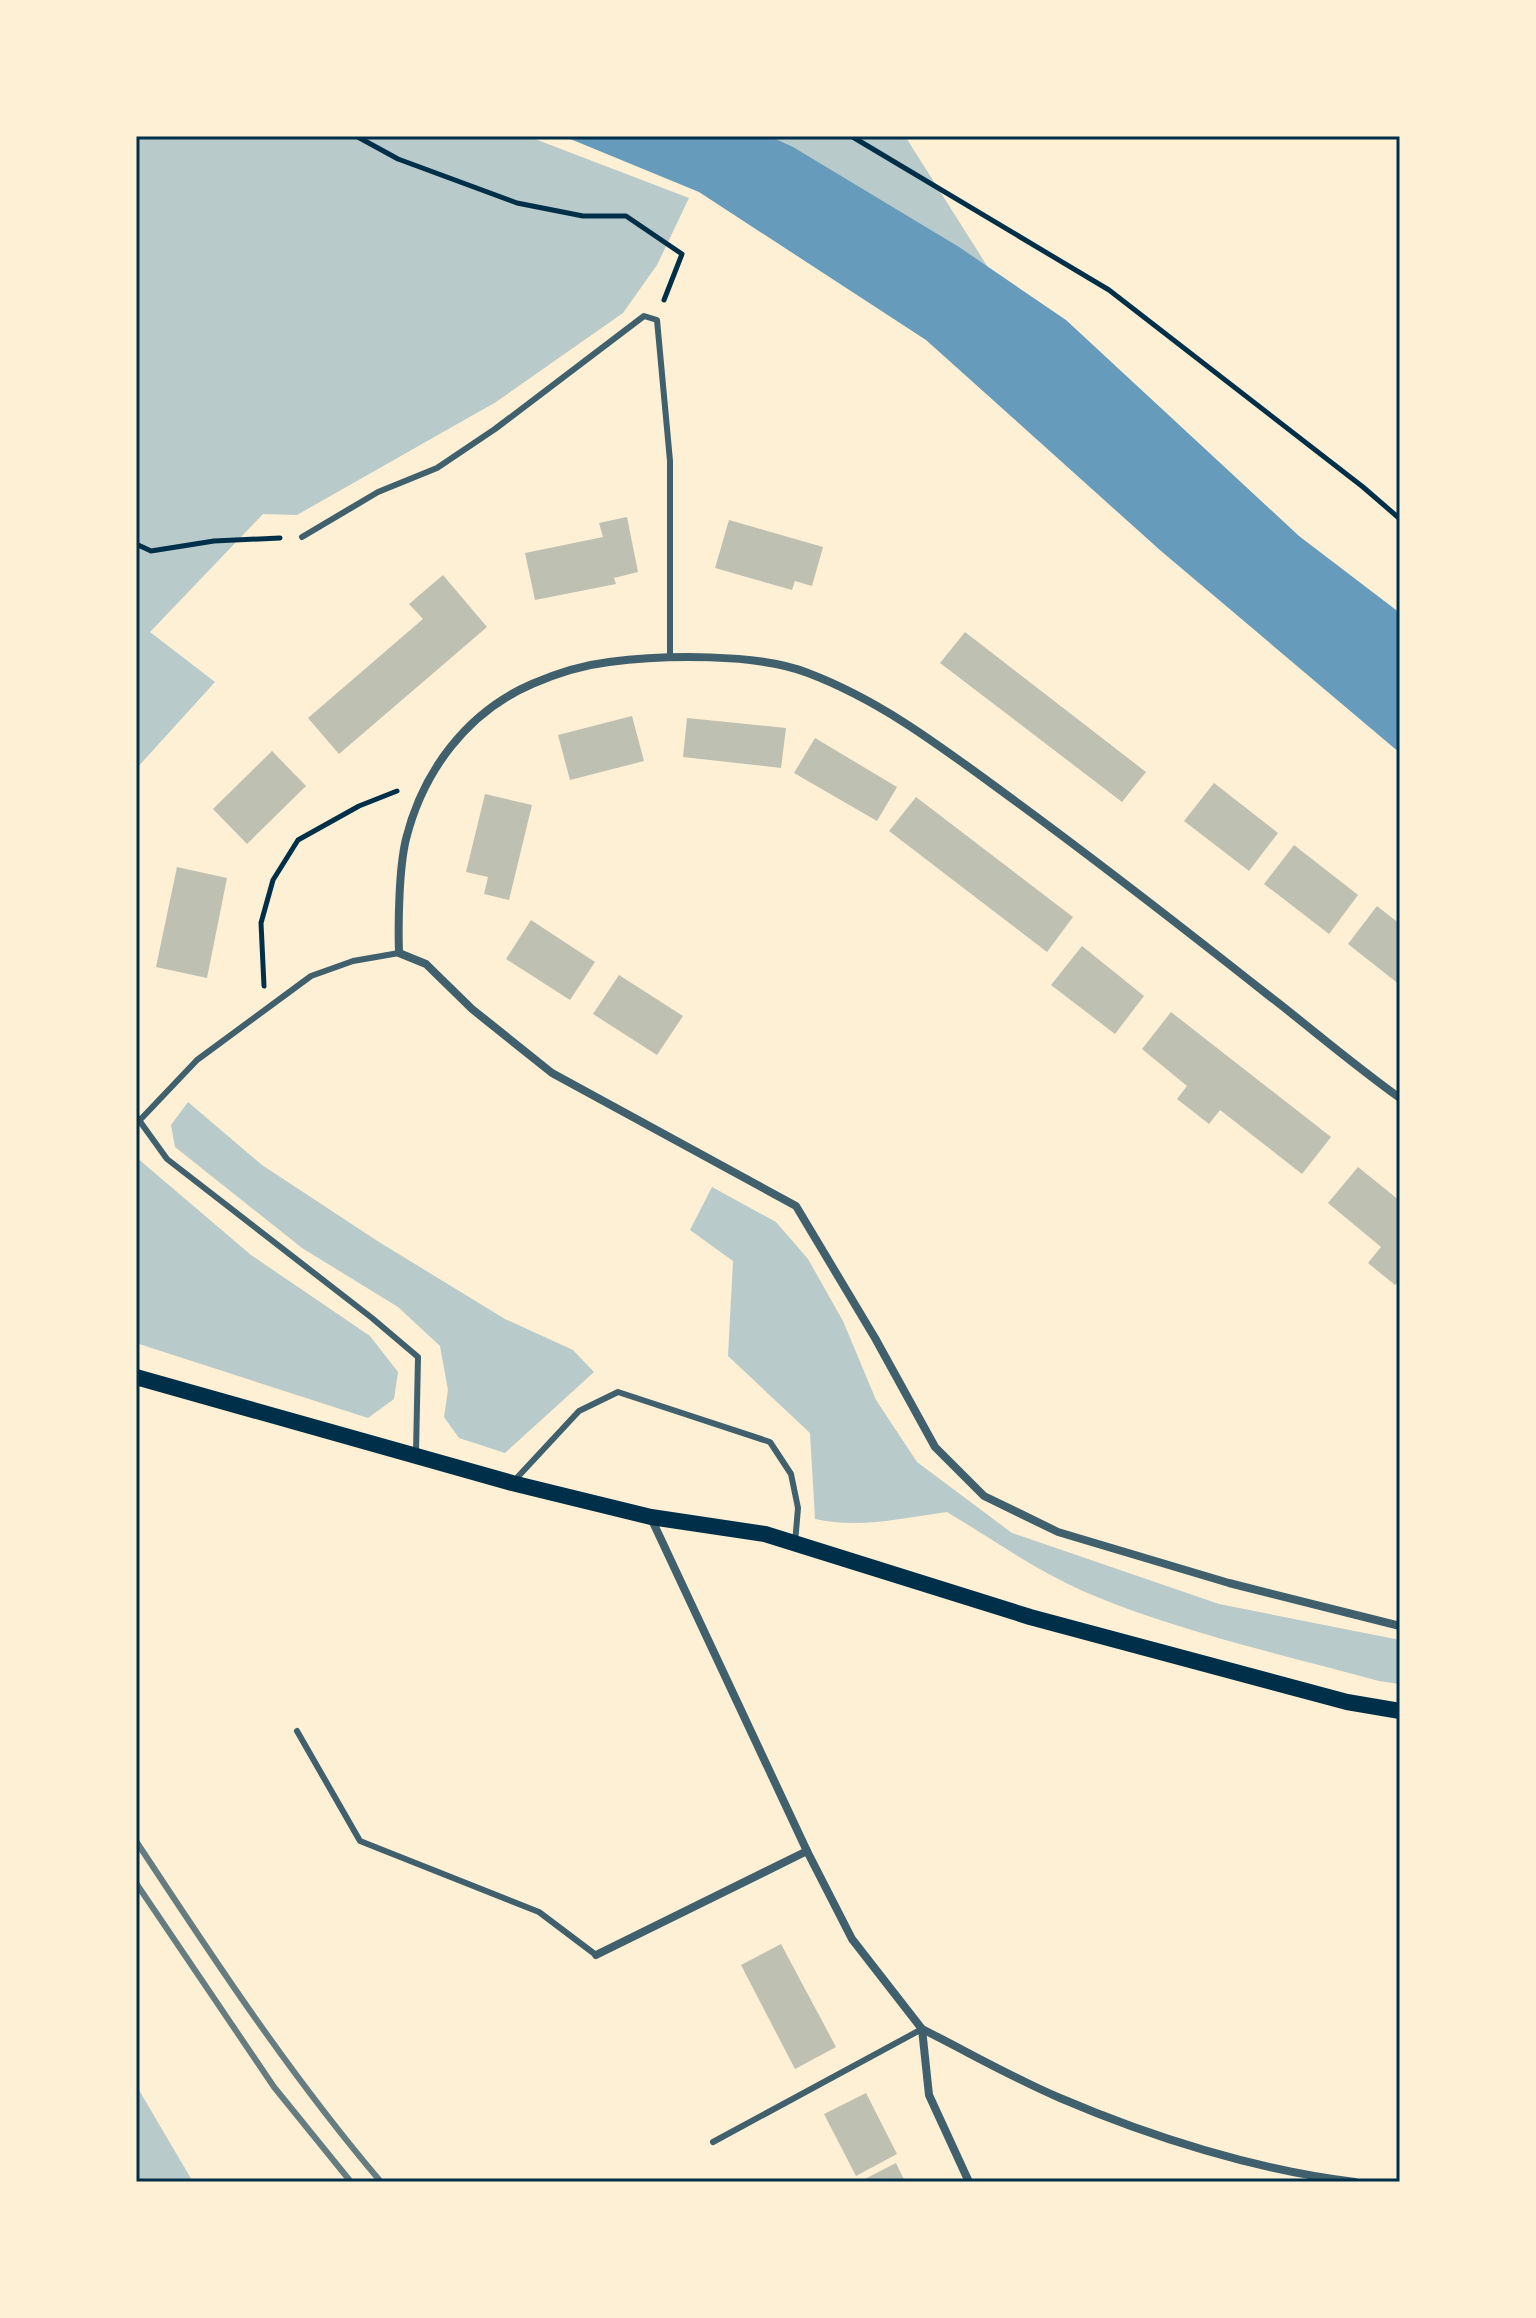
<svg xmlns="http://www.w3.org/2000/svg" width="1536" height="2318" viewBox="0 0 1536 2318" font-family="Arial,sans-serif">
	<rect width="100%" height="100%" fill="#fdf0d5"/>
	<g fill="#b9caca">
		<polygon points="136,136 527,136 689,198 657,265 623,313 496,402 297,515 263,514 150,632 215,682 136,769"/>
		<polygon points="714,136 905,136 1044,356"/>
		<polygon points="188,1102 262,1165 379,1242 505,1319 573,1350 594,1372 505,1453 459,1438 444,1417 448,1390 440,1346 398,1307 302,1248 175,1147 171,1125"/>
		<polygon points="136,1157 251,1255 370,1336 398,1372 394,1399 368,1418 136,1343"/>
		<path d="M712,1187L776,1222L808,1259L843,1321L876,1400L917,1462L1012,1533L1219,1604L1400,1640V1684L1379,1681C1281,1654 1179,1632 1085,1592C1037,1571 992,1539 947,1512C904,1518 857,1529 815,1519L810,1433L728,1356L733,1261L690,1230Z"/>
		<polygon points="136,2085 193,2182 136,2182"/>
	</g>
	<polygon fill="#669bbc" points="563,136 769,136 793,147 959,247 1066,320 1299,536 1400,613 1400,753 1161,551 926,340 699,192"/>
	<g fill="#bec0b2">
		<polygon points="627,517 638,572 614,578 616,584 535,600 525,553 603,537 599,523"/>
		<polygon points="729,520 823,547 812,586 795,581 792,590 715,568"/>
		<polygon points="443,575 487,627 339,754 308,718 423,619 409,604"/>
		<polygon points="965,632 1146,772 1122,802 940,663"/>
		<polygon points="632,716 644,761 570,780 558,735"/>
		<polygon points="687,718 786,728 781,768 683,757"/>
		<polygon points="815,738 897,787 877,821 794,773"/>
		<polygon points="272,751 306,786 247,844 213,809"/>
		<polygon points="1214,783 1278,833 1249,871 1184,821"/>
		<polygon points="485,794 532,805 509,900 484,894 488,877 466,872"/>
		<polygon points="916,797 1073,917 1047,952 889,831"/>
		<polygon points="1294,845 1358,895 1329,934 1264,884"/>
		<polygon points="177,867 227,878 207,978 156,967"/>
		<polygon points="1377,906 1400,924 1400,985 1348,944"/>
		<polygon points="531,920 595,962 570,1000 506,959"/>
		<polygon points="1082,946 1144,996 1115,1034 1051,985"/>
		<polygon points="619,975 683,1016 657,1055 593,1014"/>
		<polygon points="1171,1012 1331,1137 1302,1174 1220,1110 1209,1124 1177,1099 1187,1086 1142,1049"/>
		<polygon points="1358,1167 1400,1201 1400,1280 1395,1285 1368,1263 1381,1247 1328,1203"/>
		<polygon points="781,1944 836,2047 795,2069 741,1965"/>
		<polygon points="866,2093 897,2154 856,2176 824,2114"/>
		<polygon points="896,2163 905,2182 859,2182"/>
	</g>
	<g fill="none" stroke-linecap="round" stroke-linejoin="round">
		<g stroke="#003049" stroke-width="5">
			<polyline points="356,136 398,159 517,203 583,216 626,216 682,254 664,300"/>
			<polyline points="851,136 1109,290 1363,487 1400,519"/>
			<polyline points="136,544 151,551 214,541 280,538"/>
			<polyline points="264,986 261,923 273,880 298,840 359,806 397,791"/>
		</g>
		<g stroke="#3f606c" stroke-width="6">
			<polyline points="302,537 378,492 437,468 495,429 644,316 657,320 670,461 670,658"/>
			<polyline points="136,1116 167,1159 372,1318 418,1357 416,1452"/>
			<polyline points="140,1120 197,1060 311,976 353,961 399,953"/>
			<polyline points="513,1482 579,1411 618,1392 770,1442 791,1474 798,1508 795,1543"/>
			<polyline points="297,1731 360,1841 539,1912 596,1955"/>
			<polyline points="713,2142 922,2029"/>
		</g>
		<g stroke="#3f606c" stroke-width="8">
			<path d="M1400,1098C1355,1066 1312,1029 1268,995C1182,927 1096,860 1007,795C944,749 882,701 808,673C758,653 663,655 609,662C584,665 555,674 532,684C467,712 423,771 406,839C399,868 398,922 399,953L426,964L472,1009L552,1073L796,1206L875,1338L935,1447L984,1496L1058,1532L1229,1583L1400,1626"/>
			<polyline points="651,1518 807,1851 852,1939 922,2029 929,2095 969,2182"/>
			<polyline points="596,1955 807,1851"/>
			<path d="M922,2029C968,2052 1013,2078 1060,2098C1151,2137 1256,2170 1355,2182"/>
		</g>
		<polyline stroke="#003049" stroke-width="16" points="136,1377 512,1483 651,1517 765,1534 1030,1617 1347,1702 1400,1711"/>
		<g stroke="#657d81" stroke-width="6">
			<path d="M136,1841C213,1958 290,2075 381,2182"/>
			<polyline points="136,1883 274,2087 351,2182"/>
		</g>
	</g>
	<rect width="1536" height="2318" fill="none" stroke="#fdf0d5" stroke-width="276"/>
	<rect x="138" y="138" width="1260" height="2042" fill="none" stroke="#003049" stroke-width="3"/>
</svg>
